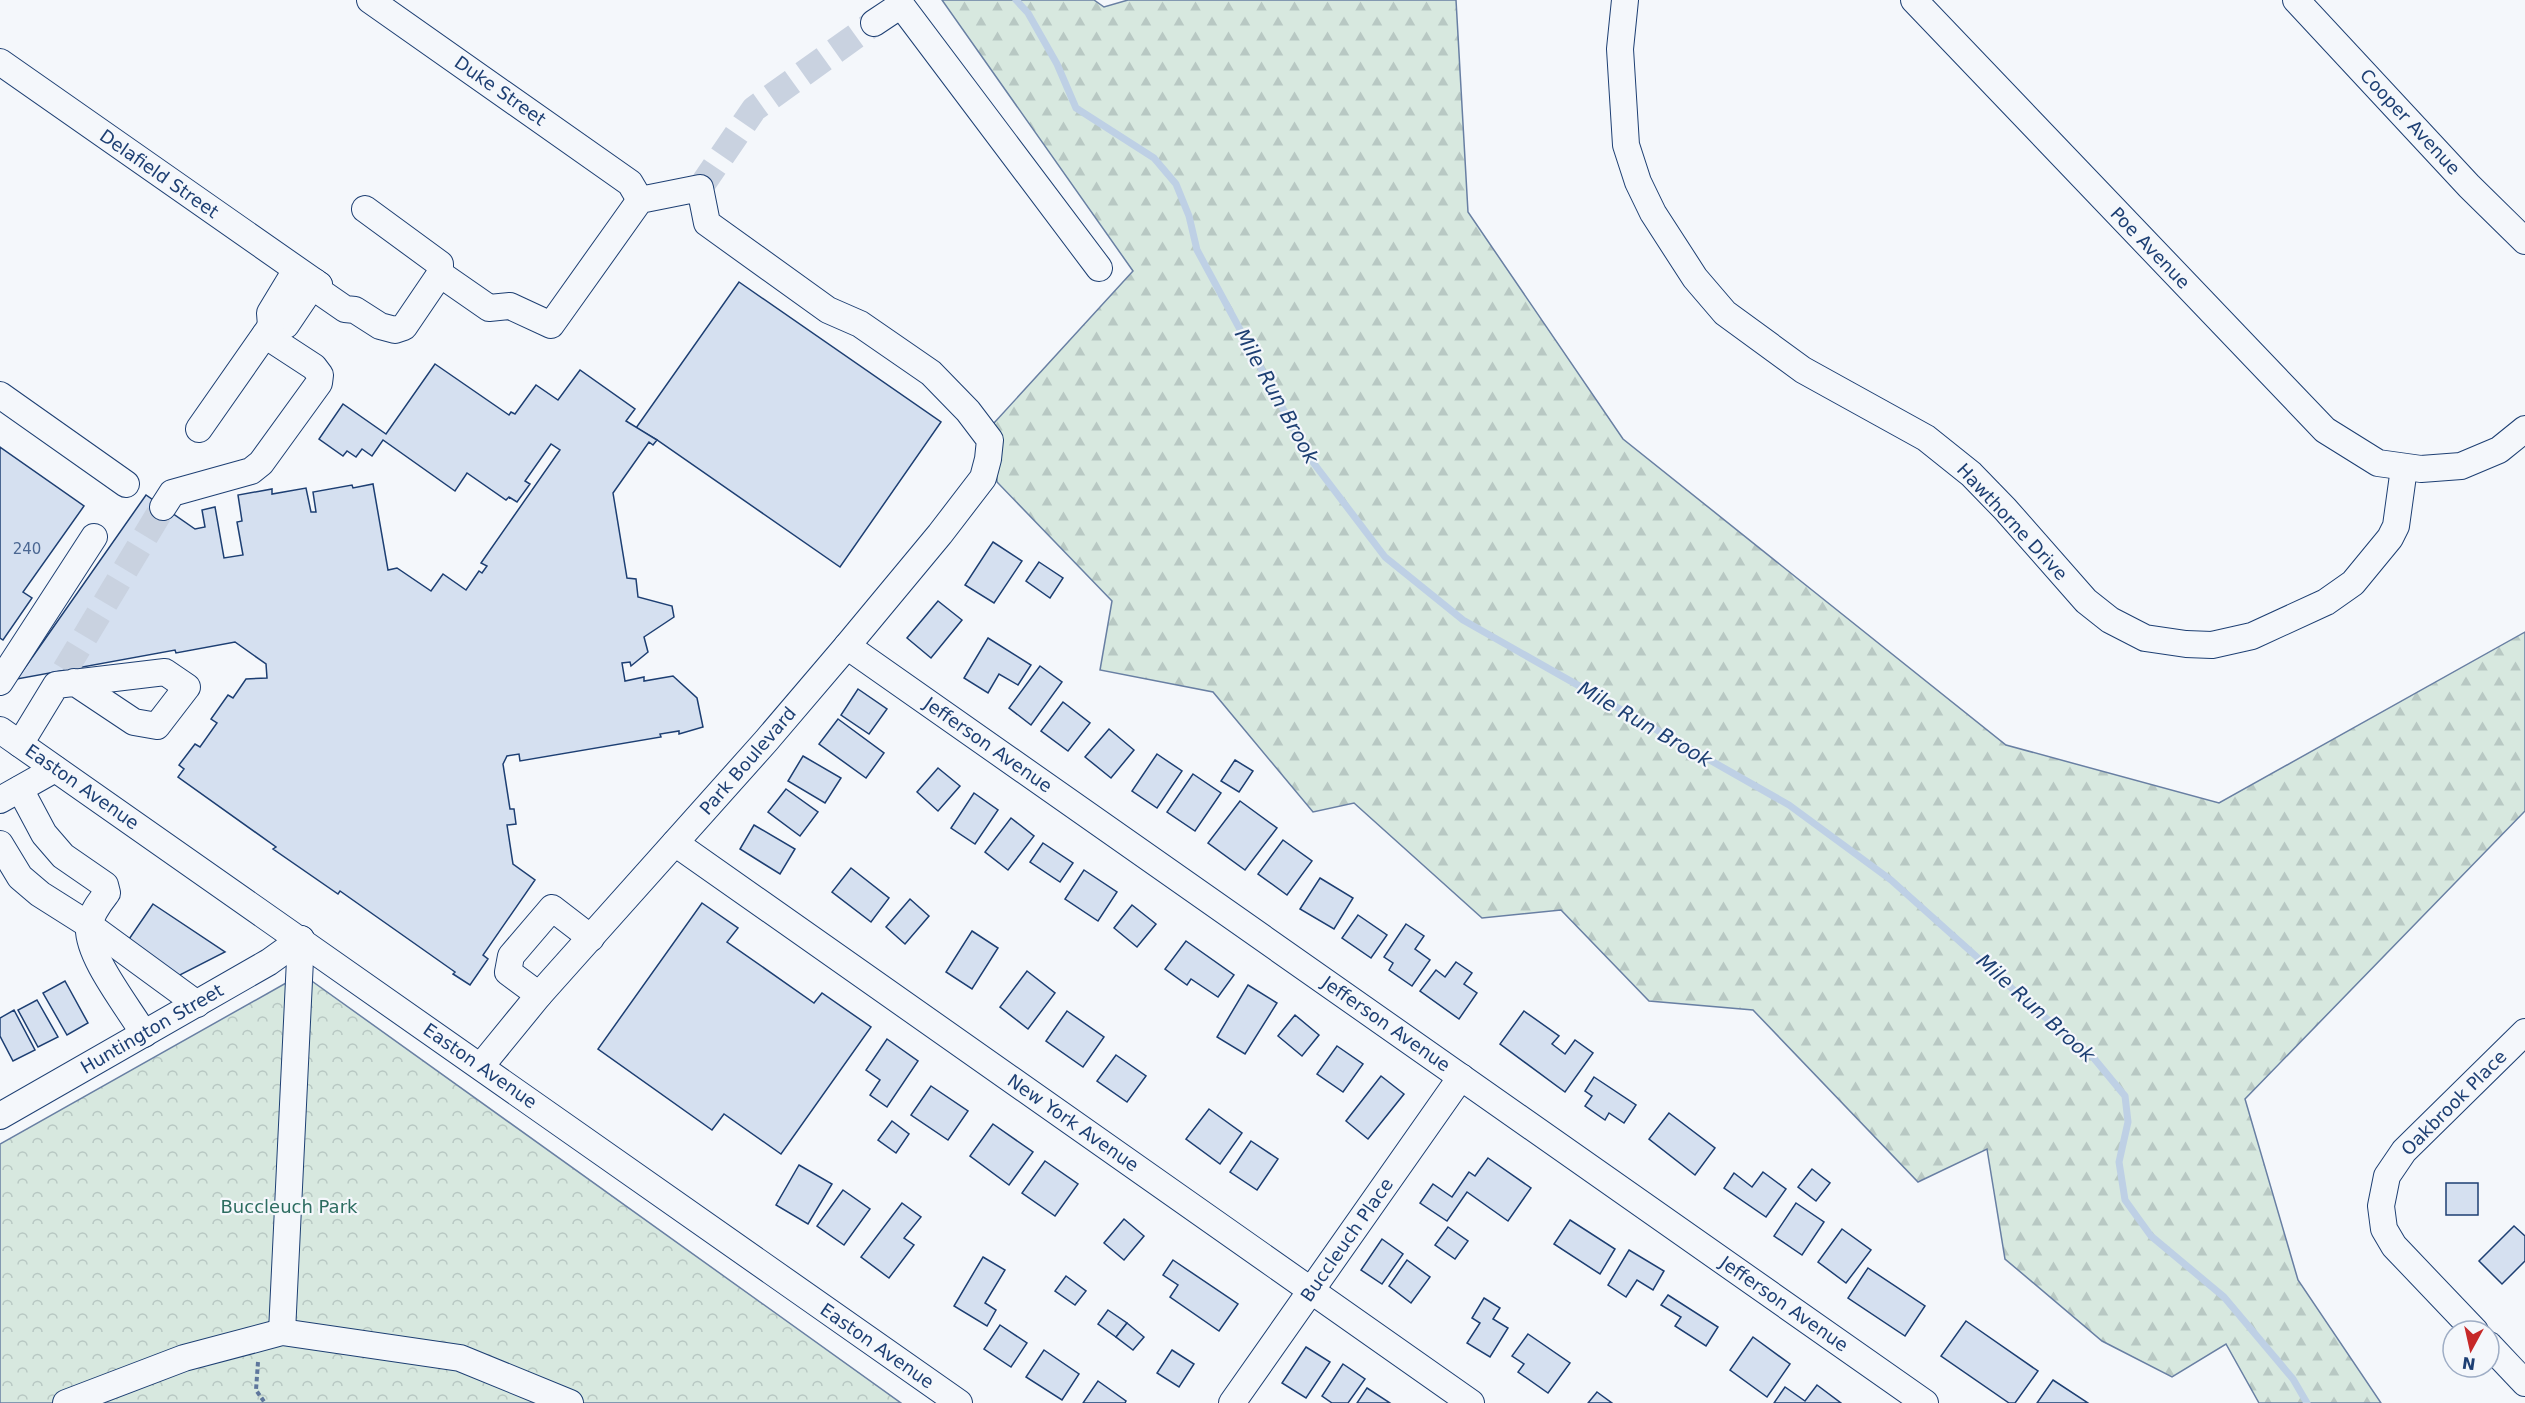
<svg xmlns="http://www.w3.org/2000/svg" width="2525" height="1403" viewBox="0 0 2525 1403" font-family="'DejaVu Sans',sans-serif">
	<defs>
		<pattern id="forest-firs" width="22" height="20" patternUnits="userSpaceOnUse" patternTransform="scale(1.5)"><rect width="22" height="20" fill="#d7e8df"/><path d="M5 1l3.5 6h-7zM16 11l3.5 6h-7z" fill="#b8c8c3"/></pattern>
		<pattern id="park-crowns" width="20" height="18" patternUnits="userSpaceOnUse" patternTransform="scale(1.5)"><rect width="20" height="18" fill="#d7e8df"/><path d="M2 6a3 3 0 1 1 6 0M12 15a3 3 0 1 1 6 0" fill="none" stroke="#b8c8c3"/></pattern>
	</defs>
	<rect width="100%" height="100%" fill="#f4f7fb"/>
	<polygon fill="url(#forest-firs)" stroke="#687fa3" stroke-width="1.5" points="942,0 1094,0 1104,7 1128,0 1456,0 1468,212 1623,439 2006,745 2219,803 2525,632 2525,811 2245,1099 2298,1280 2381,1403 2259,1403 2226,1344 2172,1377 2102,1341 2005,1259 1987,1149 1918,1182 1753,1010 1649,1001 1561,910 1482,918 1354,803 1313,812 1213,692 1100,670 1112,601 997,482 994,423 1133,271"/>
	<polygon fill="url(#park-crowns)" stroke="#687fa3" stroke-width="1.5" points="302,974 901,1403 0,1403 0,1144"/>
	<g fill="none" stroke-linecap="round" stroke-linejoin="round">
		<polyline stroke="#bed0e5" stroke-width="7" points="1016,0 1028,13 1057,64 1076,108 1154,158 1176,184 1189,216 1197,250 1309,457 1385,557 1463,620 1789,805 1891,880 2035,1009 2092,1056 2125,1096 2128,1122 2119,1162 2125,1200 2151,1236 2224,1297 2293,1379 2307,1403"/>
	</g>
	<g fill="#d5e0f0" stroke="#1d3f73" stroke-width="1.5">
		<polygon points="739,282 941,422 840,567 657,440 636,428"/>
		<polygon points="435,364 509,415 511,412 515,414 536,385 558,400 580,370 635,409 626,421 657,440 653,445 649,442 613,493 627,578 636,579 638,597 672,606 674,617 644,637 648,652 631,666 630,662 622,663 625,681 644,677 644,681 673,676 697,698 703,727 679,734 679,731 660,734 661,737 520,761 519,754 507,756 503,764 510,809 514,809 516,824 507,825 513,864 535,880 483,955 488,959 470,985 453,974 455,972 340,891 338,894 273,849 276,847 178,777 184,769 179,765 195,744 200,747 217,723 211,719 228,695 233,698 246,679 267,678 266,664 235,642 176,653 175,650 17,679 146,495 195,529 205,527 202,510 215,507 224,558 243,555 237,522 242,521 238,495 272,489 272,494 306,488 311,512 316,512 313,492 352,485 353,488 373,484 388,570 397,568 431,591 443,574 466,590 479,571 482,573 487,566 481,563 560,450 551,444 525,481 530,484 517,502 509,497 506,500 467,473 455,491 383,440 372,456 362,449 356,457 347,451 343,456 319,439 343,404 386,434"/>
		<polygon points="0,447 84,506 23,592 32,598 3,640 0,638"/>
		<polygon points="993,542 1022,561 994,603 965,585"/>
		<polygon points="1039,562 1063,578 1050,598 1026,581"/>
		<polygon points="938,601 962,620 931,658 907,638"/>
		<polygon points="988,638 1031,665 1018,685 999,674 988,693 964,678"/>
		<polygon points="1040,666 1062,682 1031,725 1009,708"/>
		<polygon points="858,689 887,709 869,734 841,715"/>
		<polygon points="1063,702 1090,723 1068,751 1041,731"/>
		<polygon points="838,719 884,753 866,778 819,744"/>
		<polygon points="1109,729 1134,750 1111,778 1085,757"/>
		<polygon points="1157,754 1182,771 1157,808 1132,791"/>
		<polygon points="803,756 841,778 825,803 788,781"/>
		<polygon points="1235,760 1253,771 1239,792 1221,781"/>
		<polygon points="938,768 960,786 938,811 917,792"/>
		<polygon points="1193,774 1221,793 1195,831 1167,812"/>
		<polygon points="786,789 818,812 800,836 768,812"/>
		<polygon points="974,793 998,810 975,844 951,828"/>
		<polygon points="1240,801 1277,828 1245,870 1208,843"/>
		<polygon points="1011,818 1034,836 1008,870 985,852"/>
		<polygon points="754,825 795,849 780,874 740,849"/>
		<polygon points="1283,840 1312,861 1287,895 1258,874"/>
		<polygon points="1043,843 1073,863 1060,882 1030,862"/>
		<polygon points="851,868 889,898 871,922 832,892"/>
		<polygon points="1084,870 1117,892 1098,921 1065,899"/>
		<polygon points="1320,878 1353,898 1334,929 1300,909"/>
		<polygon points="910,899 929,916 905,944 886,927"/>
		<polygon points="702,903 738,928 727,942 814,1003 822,993 871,1027 781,1154 724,1114 712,1130 598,1049"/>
		<polygon points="153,904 225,952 178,976 127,942"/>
		<polygon points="1132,905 1156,924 1137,947 1114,928"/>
		<polygon points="1358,915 1387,935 1371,958 1342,938"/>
		<polygon points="1406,924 1424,936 1415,949 1430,960 1412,986 1389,970 1393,963 1384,957"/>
		<polygon points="972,931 998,948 972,989 946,972"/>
		<polygon points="1186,941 1234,975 1218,997 1191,979 1187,985 1165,969"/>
		<polygon points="1456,962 1472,973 1464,984 1477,993 1459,1019 1420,991 1436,970 1445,977"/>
		<polygon points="1027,971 1055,993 1028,1029 1000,1007"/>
		<polygon points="65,981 88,1023 67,1035 43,993"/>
		<polygon points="1248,985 1277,1003 1245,1054 1217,1037"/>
		<polygon points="37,1000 58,1037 38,1047 18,1010"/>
		<polygon points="14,1010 35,1050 13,1061 0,1036 0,1018"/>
		<polygon points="1067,1011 1104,1037 1083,1067 1046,1041"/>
		<polygon points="1524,1011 1559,1036 1552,1044 1565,1054 1575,1040 1593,1053 1565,1092 1500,1044"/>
		<polygon points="1295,1015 1319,1035 1302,1056 1278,1036"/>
		<polygon points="887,1039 918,1061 887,1107 870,1095 880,1080 866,1070"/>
		<polygon points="1337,1046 1363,1064 1343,1092 1317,1074"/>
		<polygon points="1116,1055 1146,1076 1127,1102 1097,1081"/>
		<polygon points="1381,1076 1404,1094 1368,1139 1346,1121"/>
		<polygon points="1594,1077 1636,1105 1624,1123 1609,1113 1605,1120 1585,1106 1592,1096 1585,1091"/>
		<polygon points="931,1086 968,1111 948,1140 911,1115"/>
		<polygon points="1209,1109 1242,1133 1220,1164 1186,1139"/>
		<polygon points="1669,1113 1715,1148 1695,1175 1649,1139"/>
		<polygon points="892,1121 909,1134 896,1153 878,1140"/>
		<polygon points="993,1124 1033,1152 1009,1185 970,1156"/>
		<polygon points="1251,1141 1278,1159 1257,1190 1230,1172"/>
		<polygon points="1488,1158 1531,1188 1508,1221 1467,1192 1447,1221 1420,1203 1433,1184 1452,1197 1469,1172 1475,1176"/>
		<polygon points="1045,1161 1078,1184 1055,1216 1022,1193"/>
		<polygon points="799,1165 832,1184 808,1224 776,1205"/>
		<polygon points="1812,1169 1830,1183 1816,1201 1798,1187"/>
		<polygon points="1763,1172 1786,1189 1766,1217 1724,1188 1734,1173 1752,1187"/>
		<rect x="2446" y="1183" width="32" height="32"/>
		<polygon points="843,1190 870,1209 844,1245 817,1226"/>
		<polygon points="902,1203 921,1217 904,1238 914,1245 889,1278 861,1257"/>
		<polygon points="1796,1203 1824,1222 1802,1255 1774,1236"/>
		<polygon points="1124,1219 1144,1236 1124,1260 1104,1243"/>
		<polygon points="1570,1220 1615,1249 1600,1274 1554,1244"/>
		<polygon points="2514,1226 2525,1236 2525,1261 2502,1284 2479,1261"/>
		<polygon points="1448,1227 1468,1241 1455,1259 1435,1245"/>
		<polygon points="1842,1229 1871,1250 1846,1283 1818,1262"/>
		<polygon points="1382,1239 1403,1254 1382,1284 1361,1270"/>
		<polygon points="1629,1250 1664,1271 1653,1290 1637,1280 1626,1297 1608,1285"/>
		<polygon points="983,1257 1005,1270 985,1303 996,1310 987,1326 954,1306"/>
		<polygon points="1173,1260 1238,1304 1219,1331 1170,1297 1178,1285 1163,1275"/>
		<polygon points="1407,1260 1430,1277 1411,1303 1389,1286"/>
		<polygon points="1868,1268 1925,1306 1905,1336 1848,1298"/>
		<polygon points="1066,1276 1086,1291 1075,1305 1055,1291"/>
		<polygon points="1668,1295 1718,1327 1706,1346 1675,1326 1681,1317 1661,1305"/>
		<polygon points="1484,1298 1500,1308 1493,1319 1508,1328 1490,1357 1467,1343 1480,1323 1472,1318"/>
		<polygon points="1108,1310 1127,1323 1116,1337 1098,1324"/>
		<polygon points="1966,1321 2038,1371 2015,1403 2009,1403 1941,1356"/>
		<polygon points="1127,1323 1144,1337 1133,1350 1116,1337"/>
		<polygon points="1000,1325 1027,1343 1011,1367 984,1349"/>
		<polygon points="1528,1334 1570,1363 1548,1393 1518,1372 1524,1364 1512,1356"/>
		<polygon points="1753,1337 1790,1364 1767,1397 1730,1370"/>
		<polygon points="1306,1347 1330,1362 1306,1398 1282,1383"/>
		<polygon points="1044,1350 1079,1374 1062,1400 1026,1377"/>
		<polygon points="1172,1350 1194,1364 1179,1387 1157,1373"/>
		<polygon points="1343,1364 1365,1379 1348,1403 1332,1403 1322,1396"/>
		<polygon points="2053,1380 2088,1403 2037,1403"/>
		<polygon points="1098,1381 1126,1401 1125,1403 1083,1403"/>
		<polygon points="1817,1385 1841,1403 1774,1403 1785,1387 1805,1401"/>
		<polygon points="1367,1388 1390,1403 1357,1403"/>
		<polygon points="1597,1392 1612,1403 1588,1403"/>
	</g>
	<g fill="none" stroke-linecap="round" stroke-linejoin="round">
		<g stroke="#c9d2e0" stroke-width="26" stroke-dasharray="26 13" stroke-linecap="butt">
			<polyline points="700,188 754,109 874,23"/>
			<polyline points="65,670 163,507"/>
		</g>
		<defs>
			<g id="minor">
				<polyline points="370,0 630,183 640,200"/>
				<polyline points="1625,0 1620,49 1626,145 1638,182 1653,213 1695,278 1725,313 1803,370 1926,438 1971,474 2005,509 2086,601 2110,620 2145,638 2186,644 2212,645 2252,636 2326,602 2353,583 2390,538 2396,526 2404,468"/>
				<polyline points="1914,0 2325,430 2378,463 2421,469 2461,466 2499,450 2525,429"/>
				<polyline points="2296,0 2469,186 2525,241"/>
				<polyline points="874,23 901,5 1099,268"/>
				<polyline points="0,62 319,285"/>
				<polyline points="296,270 270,313 271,326 286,325 315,282"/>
				<polyline points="440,274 489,308 510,306 551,325 640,200 700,188 707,223 828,310 860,324 931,373 968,411 990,440 988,459 983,478 940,534 847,646 766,741 539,995 481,1066"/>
				<polyline points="319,285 319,291 345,309 355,310 380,326 395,330 404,327 440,274 440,264 365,209"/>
				<polyline points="0,395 126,484"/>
				<polyline points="199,429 271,326"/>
				<polyline points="163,507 172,493 251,471 261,463 319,383 320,375 314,367 265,335"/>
				<polyline points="847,646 1925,1403"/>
				<polyline points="0,682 94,537"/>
				<polyline points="0,730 959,1403"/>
				<polyline points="20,744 56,685 165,672 187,687 157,726 134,722 74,682"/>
				<path d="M20,789L44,834L63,856L105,885L107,893C100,902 91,913 89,926C86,955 129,1008 144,1034"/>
				<polyline points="0,800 55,769"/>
				<polyline points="675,843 1471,1403"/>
				<polyline points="0,844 20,877 40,894 89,925 197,1004"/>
				<polyline points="539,995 508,972 511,956 552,908 591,938"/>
				<polyline points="0,1116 269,962 301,939"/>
				<polyline points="2475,1331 2394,1246 2384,1229 2381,1206 2387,1176 2404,1151 2525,1032"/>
				<polyline points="282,1332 301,939"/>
				<polyline points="2489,1345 2525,1383"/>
				<polyline points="66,1403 184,1358 282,1332 460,1358 570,1403"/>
				<polyline points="1232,1403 1461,1077"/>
			</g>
		</defs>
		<use href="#minor" stroke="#1d3f73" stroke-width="28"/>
		<polyline stroke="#5e769c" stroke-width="4" stroke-dasharray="4.5 3" stroke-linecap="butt" points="258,1362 256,1390 265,1403"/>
		<use href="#minor" stroke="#f4f7fb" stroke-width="26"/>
	</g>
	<g text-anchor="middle" stroke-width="4.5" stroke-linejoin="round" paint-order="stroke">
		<g font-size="15" fill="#4b6792">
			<text x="27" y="554">240</text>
		</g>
		<g font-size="18" fill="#1d3f73" stroke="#f4f7fb">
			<text transform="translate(500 91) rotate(35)" y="6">Duke Street</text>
			<text transform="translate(2410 122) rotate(47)" y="6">Cooper Avenue</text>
			<text transform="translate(159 174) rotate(35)" y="6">Delafield Street</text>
			<text transform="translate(2150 248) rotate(46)" y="6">Poe Avenue</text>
			<text transform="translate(2012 522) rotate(47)" y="6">Hawthorne Drive</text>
			<text transform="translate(988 745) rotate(35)" y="6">Jefferson Avenue</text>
			<text transform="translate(748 761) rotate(-49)" y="6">Park Boulevard</text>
			<text transform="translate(82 787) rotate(35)" y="6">Easton Avenue</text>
			<text transform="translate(1386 1024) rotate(35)" y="6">Jefferson Avenue</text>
			<text transform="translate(152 1029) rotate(-30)" y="6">Huntington Street</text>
			<text transform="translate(480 1066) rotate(35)" y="6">Easton Avenue</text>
			<text transform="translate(2454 1103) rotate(-45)" y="6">Oakbrook Place</text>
			<text transform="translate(1073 1123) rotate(35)" y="6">New York Avenue</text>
			<text transform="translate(1347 1240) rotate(-55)" y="6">Buccleuch Place</text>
			<text transform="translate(1784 1304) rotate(35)" y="6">Jefferson Avenue</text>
			<text transform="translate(877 1346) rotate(35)" y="6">Easton Avenue</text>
		</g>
		<g font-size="18" fill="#2c6c60" stroke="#f4f7fb">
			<text x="289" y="1213">Buccleuch Park</text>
		</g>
		<g font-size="20" font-style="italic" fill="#1d3f73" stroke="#f4f7fb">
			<text transform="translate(1277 396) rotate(61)" y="7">Mile Run Brook</text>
			<text transform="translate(1645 724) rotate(30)" y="7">Mile Run Brook</text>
			<text transform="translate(2036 1008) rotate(42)" y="7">Mile Run Brook</text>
		</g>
	</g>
	<g transform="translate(2471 1349) rotate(188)"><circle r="28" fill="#f4f7fb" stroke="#9eadc5" stroke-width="1.5"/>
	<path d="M0-4.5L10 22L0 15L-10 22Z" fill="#c62828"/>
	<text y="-9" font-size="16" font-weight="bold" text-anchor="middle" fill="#1d3f73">N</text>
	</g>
</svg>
